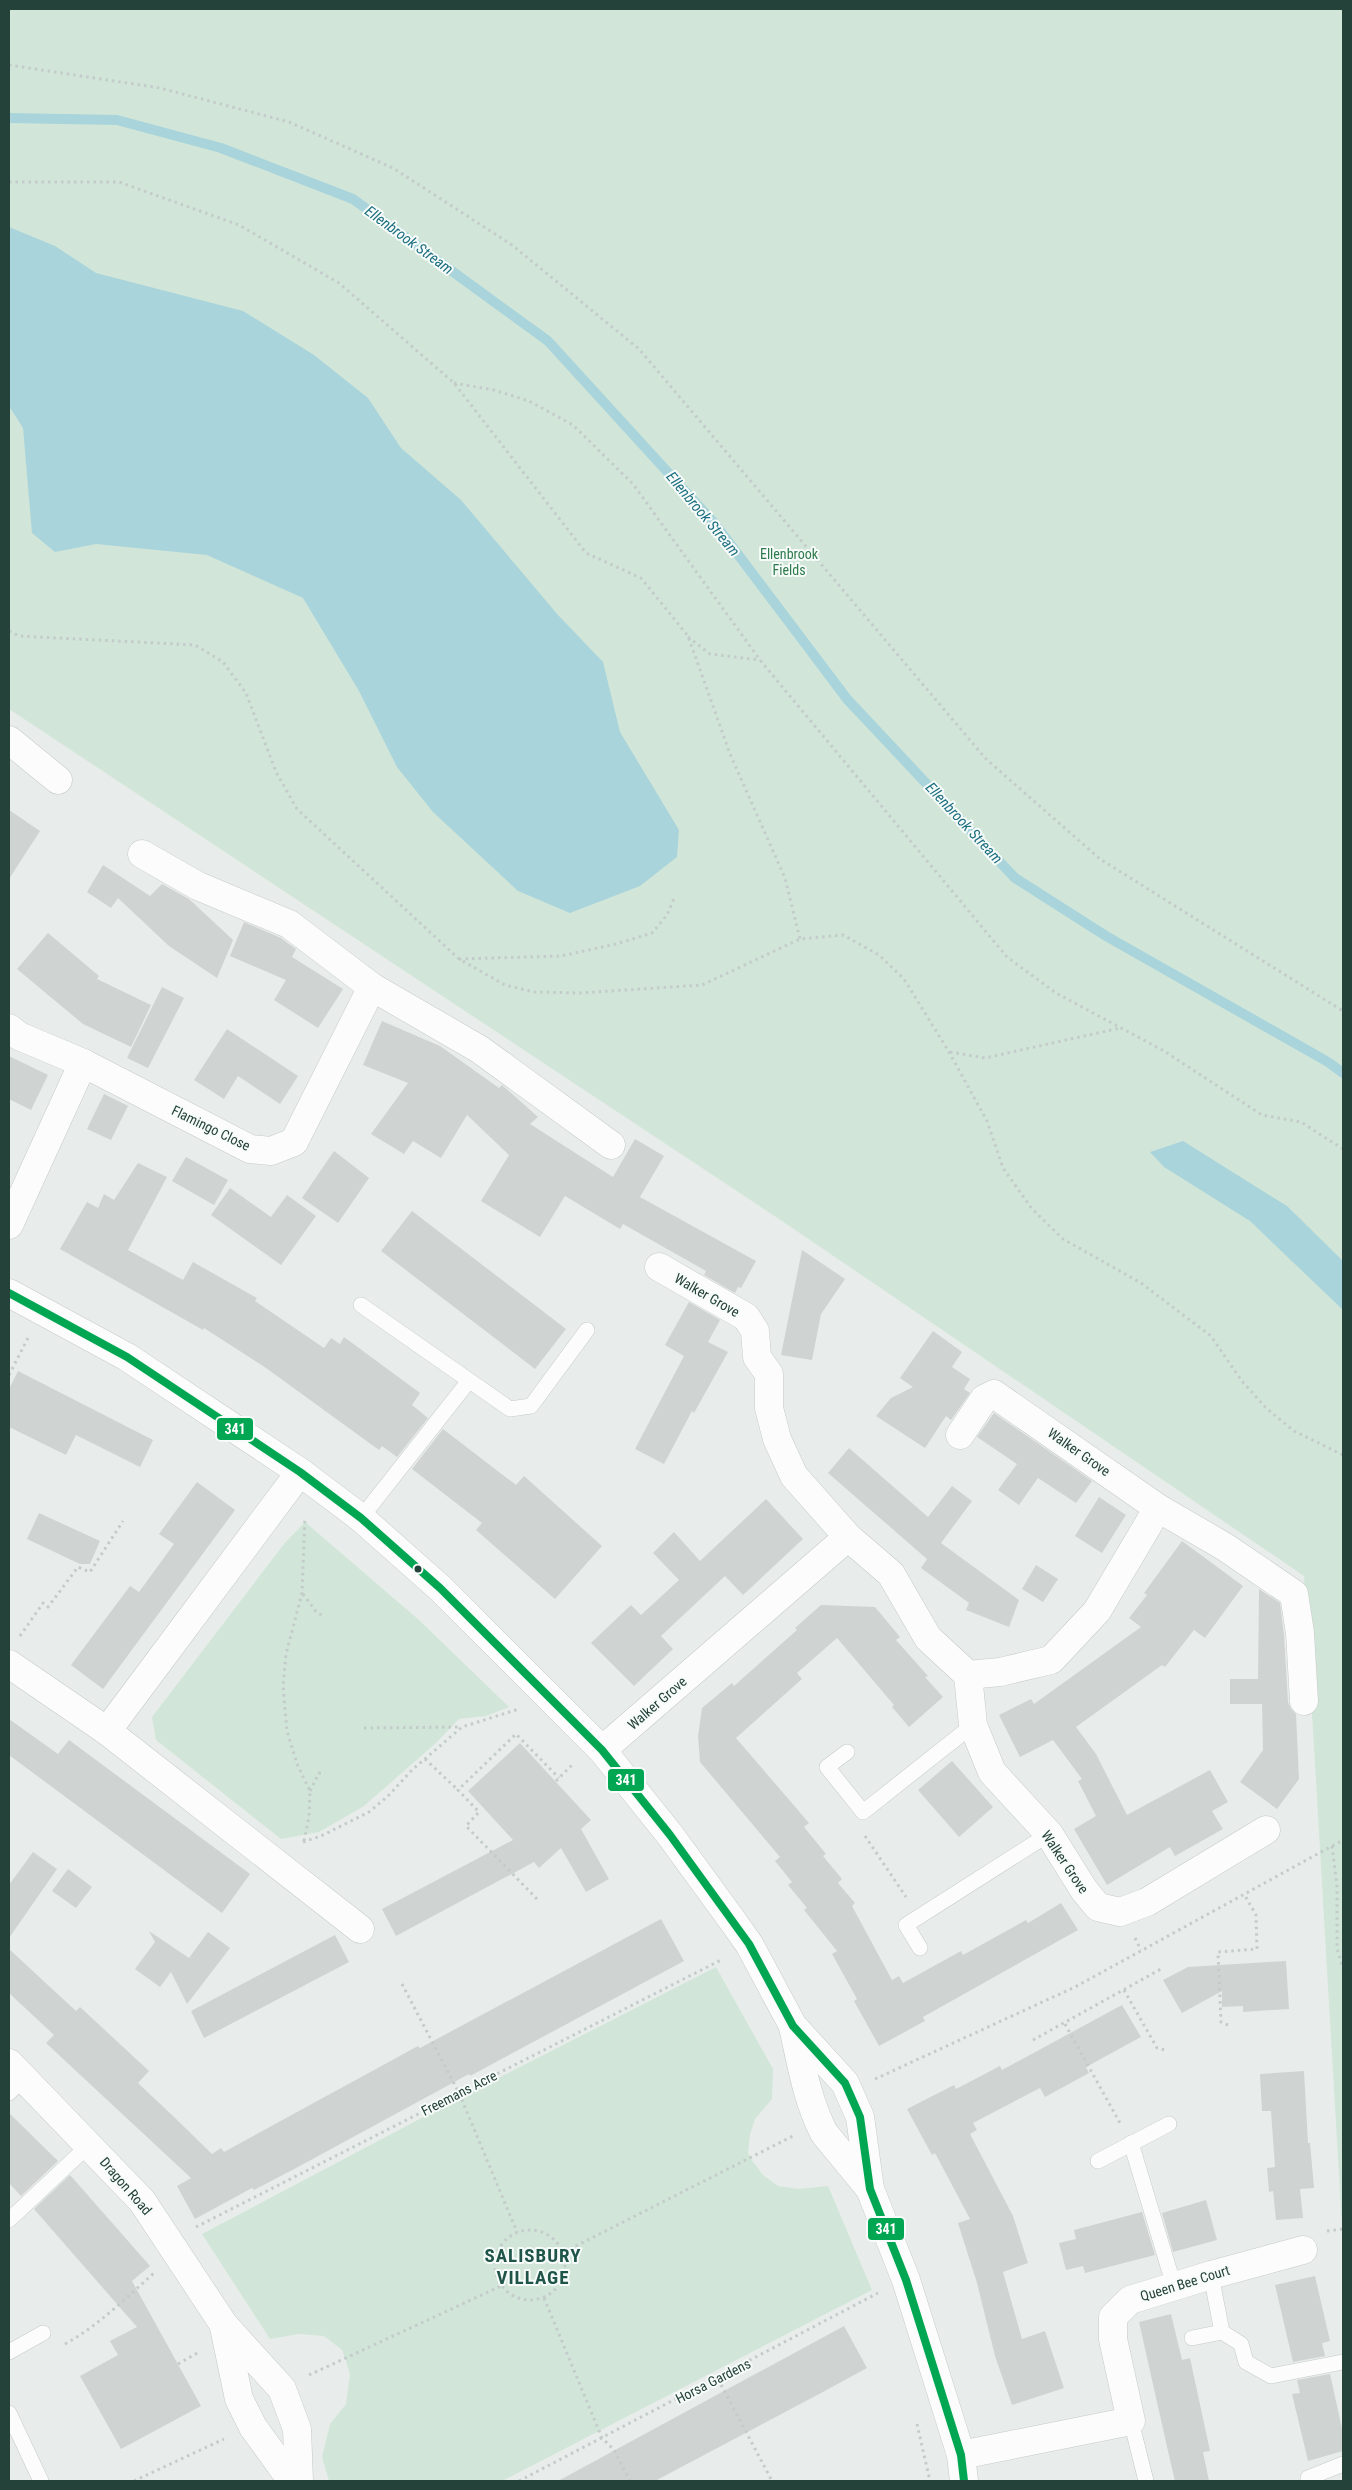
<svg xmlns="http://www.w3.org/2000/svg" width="1352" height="2490" viewBox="0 0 1352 2490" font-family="'Roboto Condensed',sans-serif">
	<rect width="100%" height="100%" fill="#e8edeb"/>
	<g fill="#d1e6d8">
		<polygon points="9,9 1343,9 1343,2243 1304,1576 785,1223 9,709"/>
		<polygon points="305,1522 419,1620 509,1707 486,1716 459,1719 436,1743 364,1806 319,1832 281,1839 156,1740 152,1717 284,1544"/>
		<polygon points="716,1967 773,2069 772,2099 755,2119 750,2135 748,2152 751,2159 763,2175 778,2186 798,2189 828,2186 872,2290 502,2481 329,2481 322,2457 330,2424 346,2404 350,2374 345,2358 342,2350 324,2336 299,2334 270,2339 202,2234 469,2093"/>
	</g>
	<g fill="#a9d4db">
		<polygon points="9,227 55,246 96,273 243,311 314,355 368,398 401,448 461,500 558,615 603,662 620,732 679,830 677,857 640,886 570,913 518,891 433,812 397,767 359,691 303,598 207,555 96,544 55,552 32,533 23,428 9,406"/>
		<polygon points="1183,1141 1287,1206 1343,1261 1343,1310 1250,1221 1164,1167 1150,1152"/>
	</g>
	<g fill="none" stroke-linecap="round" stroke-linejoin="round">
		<polyline stroke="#a9d4db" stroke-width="10" points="9,118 117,120 221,148 353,199 548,341 715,524 847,699 1015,878 1106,936 1328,1062 1343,1073"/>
	</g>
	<g fill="#cfd4d2">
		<polygon points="9,810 40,831 9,879"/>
		<polygon points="103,865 150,896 162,884 189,899 233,940 217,978 169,946 118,898 111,908 87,892"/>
		<polygon points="244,922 281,938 296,949 292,957 343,989 318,1028 274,1000 286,980 230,956"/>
		<polygon points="48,933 99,976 97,979 151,1005 131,1047 83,1024 17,969"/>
		<polygon points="162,987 184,998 148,1068 127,1058"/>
		<polygon points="382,1021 440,1046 499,1088 502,1085 538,1117 530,1124 613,1177 635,1139 664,1156 640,1197 756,1261 741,1288 738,1287 735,1293 704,1275 706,1271 623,1224 620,1229 565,1196 540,1237 481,1201 509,1155 467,1115 441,1158 413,1141 404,1154 371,1134 408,1083 363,1065"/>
		<polygon points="227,1029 298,1076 280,1104 238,1076 224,1099 194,1080"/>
		<polygon points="9,1056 48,1075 31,1110 9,1099"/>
		<polygon points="104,1094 128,1106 111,1140 87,1129"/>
		<polygon points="334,1151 369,1178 338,1223 302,1198"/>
		<polygon points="186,1157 228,1180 214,1205 172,1181"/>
		<polygon points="138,1163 167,1177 128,1250 183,1280 193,1262 257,1298 255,1301 324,1348 331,1338 340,1344 344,1337 420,1393 412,1405 428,1418 397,1457 382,1446 379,1450 266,1368 204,1328 203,1330 60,1249 87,1202 98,1208 104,1194 114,1200"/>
		<polygon points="230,1188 271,1217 287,1195 316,1216 281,1265 211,1215"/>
		<polygon points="412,1211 566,1329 535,1369 381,1251"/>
		<polygon points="802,1250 845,1279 821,1314 812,1360 781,1355"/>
		<polygon points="689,1302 720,1320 708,1342 728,1352 694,1413 692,1411 664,1464 635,1449 684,1356 665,1345"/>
		<polygon points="933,1331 962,1352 952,1367 970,1379 964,1389 970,1393 951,1420 946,1416 925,1448 876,1416 891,1398 913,1387 900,1378"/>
		<polygon points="18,1371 153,1440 140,1467 76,1435 66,1455 9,1427 9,1389"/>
		<polygon points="994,1413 1092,1481 1076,1503 1038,1478 1019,1505 998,1490 1017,1464 977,1437"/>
		<polygon points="443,1429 516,1485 524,1476 602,1546 555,1599 476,1530 482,1523 412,1469"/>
		<polygon points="849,1448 928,1517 952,1486 972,1501 941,1543 1019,1600 1009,1627 966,1610 969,1603 921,1568 927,1559 828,1473"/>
		<polygon points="197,1482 235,1510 103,1689 71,1665 130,1586 139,1592 174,1544 159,1534"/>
		<polygon points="1099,1497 1126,1515 1102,1553 1075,1536"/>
		<polygon points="766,1499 803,1539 743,1595 725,1576 661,1636 673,1649 634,1686 591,1643 631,1605 641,1615 679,1580 653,1553 674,1532 700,1561"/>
		<polygon points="39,1513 100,1541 90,1564 80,1564 27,1539"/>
		<polygon points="1182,1541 1243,1586 1205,1638 1194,1630 1165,1667 1162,1665 1076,1727 1096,1754 1127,1815 1210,1770 1228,1802 1212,1811 1223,1829 1175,1856 1170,1847 1107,1885 1074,1829 1096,1816 1078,1781 1082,1779 1053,1740 1020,1757 999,1715 1031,1699 1034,1704 1141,1627 1129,1618 1147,1595 1144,1593"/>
		<polygon points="1036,1565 1058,1579 1043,1602 1022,1589"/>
		<polygon points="1259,1589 1280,1603 1284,1635 1288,1702 1291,1709 1296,1714 1299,1779 1277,1809 1240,1782 1263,1750 1262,1704 1230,1704 1230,1679 1258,1679"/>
		<polygon points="821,1605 875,1607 900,1637 896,1640 928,1676 925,1677 943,1697 909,1727 892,1707 894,1705 837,1638 797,1673 802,1679 736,1738 809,1823 804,1827 826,1854 823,1856 842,1879 838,1883 855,1903 852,1906 892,1980 899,1976 903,1983 961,1951 963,1955 1026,1920 1028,1923 1061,1903 1078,1930 923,2017 925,2021 879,2046 854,2001 857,1999 832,1954 837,1951 804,1910 807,1908 788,1885 792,1882 775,1861 780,1857 700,1762 698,1736 702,1708 732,1683 734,1686 797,1630 795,1628"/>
		<polygon points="9,1719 58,1754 69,1740 250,1874 222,1913 9,1755"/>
		<polygon points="520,1743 591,1820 581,1829 609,1879 586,1892 561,1848 539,1868 534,1862 396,1936 382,1909 513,1840 468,1791"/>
		<polygon points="952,1761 993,1807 959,1837 918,1790"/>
		<polygon points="33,1852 57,1869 9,1938 9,1885"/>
		<polygon points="68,1869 92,1887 76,1908 52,1891"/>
		<polygon points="661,1919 684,1961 470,2076 469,2074 298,2167 254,2190 252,2188 195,2219 177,2186 191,2178 46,2043 54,2035 9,1993 9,1949 76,2011 80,2007 149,2071 138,2083 174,2117 212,2154 221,2148 224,2152 418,2046 420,2048"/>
		<polygon points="149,1931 189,1958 208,1932 230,1948 187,2004 171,1972 160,1987 135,1969 155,1942"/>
		<polygon points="335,1935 349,1962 204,2038 191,2011"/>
		<polygon points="1286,1961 1289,2009 1243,2012 1243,2006 1222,2007 1222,1991 1182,2013 1163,1980 1188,1967"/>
		<polygon points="1122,2005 1141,2037 1086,2067 1089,2073 1045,2097 1040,2088 973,2123 977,2130 970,2134 1013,2216 1028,2263 1003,2272 1022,2339 1045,2331 1064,2388 1012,2405 995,2356 977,2283 958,2223 970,2219 935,2153 932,2155 907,2109 954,2085 956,2089 1000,2066 1002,2070"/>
		<polygon points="1304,2071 1308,2143 1310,2143 1314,2188 1300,2189 1303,2218 1276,2220 1273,2191 1269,2192 1267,2168 1275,2167 1271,2111 1262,2111 1260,2074"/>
		<polygon points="9,2113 58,2161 21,2196 9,2183"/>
		<polygon points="70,2175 150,2266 132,2281 201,2406 121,2449 80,2376 118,2355 110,2341 137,2327 34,2209"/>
		<polygon points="1206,2200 1217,2240 1173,2252 1162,2213"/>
		<polygon points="1142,2212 1155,2255 1085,2273 1083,2266 1066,2270 1059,2243 1076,2239 1074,2230"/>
		<polygon points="1315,2276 1330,2341 1322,2343 1325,2356 1293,2362 1275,2285"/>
		<polygon points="1171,2314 1182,2360 1190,2358 1210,2451 1203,2452 1209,2481 1175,2481 1170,2460 1139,2322"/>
		<polygon points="844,2326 867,2368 821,2393 655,2481 558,2481"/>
		<polygon points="1330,2374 1343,2433 1343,2451 1308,2461 1292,2394 1300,2393 1297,2380"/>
	</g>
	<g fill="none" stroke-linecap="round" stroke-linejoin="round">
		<defs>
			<g id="service">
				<polyline points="361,1305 510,1409 531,1406 587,1330"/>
				<polyline points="361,1518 468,1382"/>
				<polyline points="847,1752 827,1767 863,1812 973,1725"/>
				<polyline points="920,1948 906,1925 1049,1834"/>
				<polyline points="9,2093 24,2078"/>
				<polyline points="1131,2143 1174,2286"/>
				<polyline points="1098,2161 1169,2124"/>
				<polyline points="9,2220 89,2145"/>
				<polyline points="1211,2275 1222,2332 1241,2344 1246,2362 1271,2376 1343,2362"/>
				<polyline points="1192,2338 1222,2332"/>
				<polyline points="9,2352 43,2333"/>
				<polyline points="9,2413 41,2481"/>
				<polyline points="1131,2421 1146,2481"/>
				<polyline points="1308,2478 1343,2464"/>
			</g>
			<g id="minor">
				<polyline points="9,740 58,780"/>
				<polyline points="142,854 198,886 289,924 372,987 479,1049 611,1145"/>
				<polyline points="9,1028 19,1036 83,1063"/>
				<polyline points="9,1225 83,1063 250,1149 271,1151 294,1142 372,987"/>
				<polyline points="659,1267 746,1317 755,1331 757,1357 769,1374 769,1408 777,1439 794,1476 848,1537"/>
				<polyline points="9,1293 127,1357 300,1472 361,1518 440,1588 602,1750 670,1835 732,1920 749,1944 793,2026 845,2083 860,2117 870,2189 906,2280 961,2455 964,2481"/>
				<polyline points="960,1435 984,1399 994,1394 1158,1508 1225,1547 1294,1594 1300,1633 1304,1701"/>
				<polyline points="9,1664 107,1731 360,1929"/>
				<polyline points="968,1675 973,1725 992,1772 1049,1834 1084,1890 1098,1907 1120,1912 1147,1902 1266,1830"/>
				<polyline points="107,1731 300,1472"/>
				<polyline points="602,1750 848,1537 891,1574 928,1638 968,1675 1000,1672 1051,1660 1097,1611 1158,1508"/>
				<path d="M793,2027C802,2066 806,2097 824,2133L870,2189"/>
				<polyline points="9,2063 142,2201 224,2325 282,2389 297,2429 299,2481"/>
				<polyline points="224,2327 239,2399 253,2427 292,2481"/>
				<polyline points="961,2455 1131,2421 1113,2339 1113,2317 1130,2300 1211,2275 1303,2250"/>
			</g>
		</defs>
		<use href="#service" stroke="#c5cac8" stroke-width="16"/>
		<use href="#minor" stroke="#c5cac8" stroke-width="29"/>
		<g stroke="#c3ccca" stroke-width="3" stroke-dasharray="2.5 4" stroke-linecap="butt">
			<polyline points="9,65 160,88 289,122 393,168 512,245 639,349 986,759 1100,859 1343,1011"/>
			<polyline points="9,182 119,182 239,225 339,283 454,383 586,553 641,578 688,636 730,754 785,878 800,939"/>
			<polyline points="454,383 494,390 529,401 573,425 633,484 760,660 1007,957 1056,993 1164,1051 1262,1115 1301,1122 1343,1149"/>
			<polyline points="9,631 19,636 195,645 223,662 246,693 276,772 297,809 459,959 505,985 534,992 580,993 702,985 800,939 843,935 879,955 904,979 949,1052 987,1121 1003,1168 1032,1209 1063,1239 1141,1283 1211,1336 1241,1380 1266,1408 1294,1431 1343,1455"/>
			<polyline points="688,637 710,654 760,660"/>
			<polyline points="459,959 561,956 616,944 652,933 667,915 675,896"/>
			<polyline points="950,1052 985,1058 1120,1028"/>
			<polyline points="9,1375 28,1338"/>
			<polyline points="303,1594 317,1613 322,1615"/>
			<polyline points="20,1636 43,1603 48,1607 78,1567 90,1572 123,1521"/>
			<polyline points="364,1728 461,1727"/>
			<polyline points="425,1759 458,1790"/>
			<polyline points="556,1781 573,1764"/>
			<polyline points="310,1791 319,1773 325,1774"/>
			<polyline points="865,1836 906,1897"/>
			<polyline points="304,1841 309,1817 310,1791 297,1764 287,1731 283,1686 286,1654 302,1593 305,1517"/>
			<polyline points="303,1842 321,1836 369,1812 388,1796 412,1770 462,1727 519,1709"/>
			<polyline points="1332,1846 1337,1885 1337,1948 1343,1969"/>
			<polyline points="537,1899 466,1826 479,1812 458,1790 516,1734 559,1778"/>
			<polyline points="1135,1938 1141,1950"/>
			<polyline points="402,1984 459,2093 517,2232"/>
			<polyline points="1124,1990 1157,2048 1165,2050"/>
			<polyline points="1065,2024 1120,2123"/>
			<polyline points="1228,2025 1221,2022 1218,1952 1257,1949 1256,1915 1244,1894"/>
			<polyline points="1033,2040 1161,1969"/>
			<polyline points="875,2079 1075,1987 1343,1840"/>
			<polyline points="196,2227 723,1959"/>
			<circle cx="530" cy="2265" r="35"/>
			<polyline points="1327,2231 1343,2229"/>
			<polyline points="564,2252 793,2136"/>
			<polyline points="544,2298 602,2438 614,2450 630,2481"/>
			<path d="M65,2344C98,2326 126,2298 154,2273"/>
			<polyline points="178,2364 199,2352"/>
			<polyline points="309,2375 501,2286"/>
			<polyline points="718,2379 772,2481"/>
			<polyline points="917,2424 930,2481"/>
			<polyline points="134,2481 224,2439"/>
			<polyline points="519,2481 878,2293"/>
		</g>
		<use href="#service" stroke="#fcfcfc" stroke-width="15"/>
		<use href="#minor" stroke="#fcfcfc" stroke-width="28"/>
		<defs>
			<polyline id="bus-1" points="9,1293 127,1357 300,1472 361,1518 440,1588 602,1750 670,1835 749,1944 793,2026 845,2083 860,2117 870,2189 906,2280 961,2455 964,2481"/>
		</defs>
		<use href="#bus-1" stroke="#f7fbf9" stroke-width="11"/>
		<use href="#bus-1" stroke="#00a651" stroke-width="8"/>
	</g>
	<circle fill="#24423a" stroke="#f7fbf9" stroke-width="2" cx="418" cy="1569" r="4.5"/>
	<g text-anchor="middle" stroke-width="4" stroke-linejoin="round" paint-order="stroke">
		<g font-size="14" fill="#2d7a4b" stroke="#f7fbf9">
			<text x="789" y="559">Ellenbrook<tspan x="789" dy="16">Fields</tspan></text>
		</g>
		<g font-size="14" fill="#24423a" stroke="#f7fbf9">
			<text transform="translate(211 1128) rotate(26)" y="5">Flamingo Close</text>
			<text transform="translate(707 1295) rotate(30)" y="5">Walker Grove</text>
			<text transform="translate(1079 1452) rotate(35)" y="5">Walker Grove</text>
			<text transform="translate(657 1703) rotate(-41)" y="5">Walker Grove</text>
			<text transform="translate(1065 1862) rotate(56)" y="5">Walker Grove</text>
			<text transform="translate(459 2093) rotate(-27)" y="5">Freemans Acre</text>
			<text transform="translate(126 2186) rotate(49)" y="5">Dragon Road</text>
			<text transform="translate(1185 2283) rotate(-17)" y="5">Queen Bee Court</text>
			<text transform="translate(713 2381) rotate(-27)" y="5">Horsa Gardens</text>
		</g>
		<g font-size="15" font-style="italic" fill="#1c6f80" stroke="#f7fbf9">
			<text transform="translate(409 240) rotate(36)" y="5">Ellenbrook Stream</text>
			<text transform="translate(703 514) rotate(50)" y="5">Ellenbrook Stream</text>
			<text transform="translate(964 823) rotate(47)" y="5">Ellenbrook Stream</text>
		</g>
		<g font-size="19" font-weight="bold" letter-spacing="1" fill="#1f5548" stroke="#f7fbf9">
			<text x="533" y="2262">SALISBURY<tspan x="533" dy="22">VILLAGE</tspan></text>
		</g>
	</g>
	<g stroke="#f7fbf9" stroke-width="2">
		<rect x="216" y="1417" width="38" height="24" rx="5" fill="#00a651"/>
		<rect x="607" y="1768" width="38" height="24" rx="5" fill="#00a651"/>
		<rect x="867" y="2217" width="38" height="24" rx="5" fill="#00a651"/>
	</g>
	<g font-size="14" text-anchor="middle" font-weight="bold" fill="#fff">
		<text x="235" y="1434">341</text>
		<text x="626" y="1785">341</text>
		<text x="886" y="2234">341</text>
	</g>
	<rect width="1352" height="2490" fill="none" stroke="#24423a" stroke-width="20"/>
</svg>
